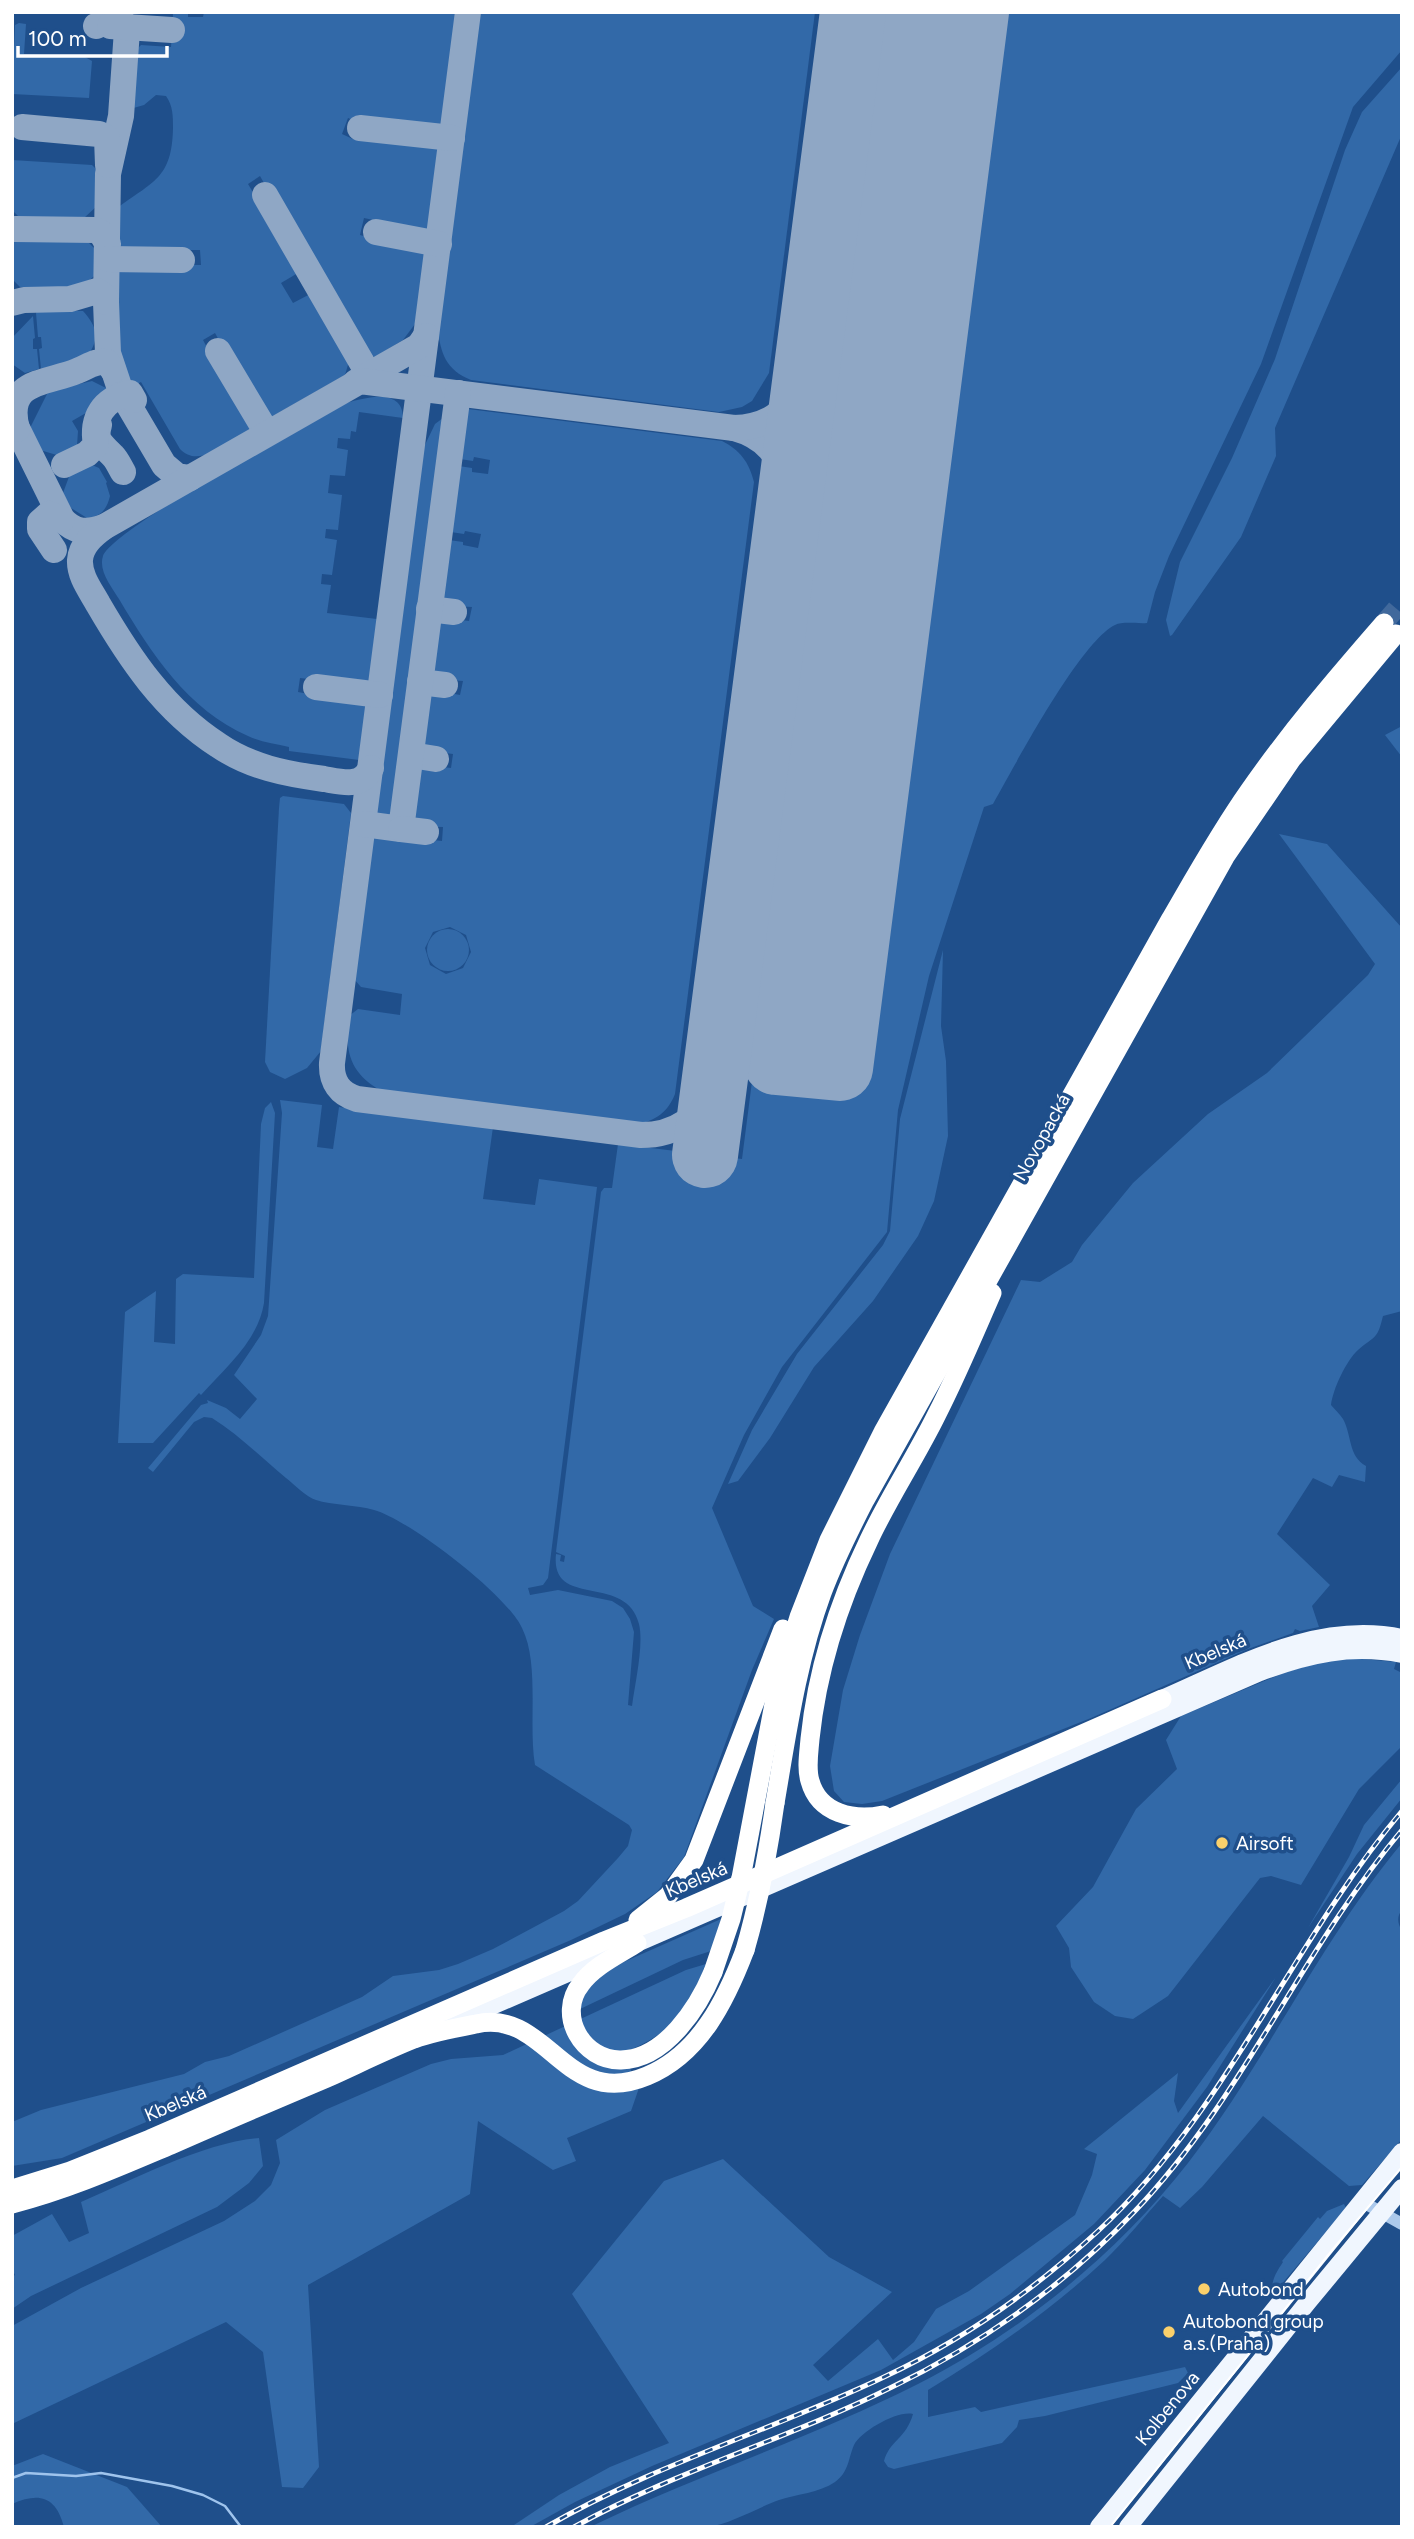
<svg xmlns="http://www.w3.org/2000/svg" width="1414" height="2539" viewBox="0 0 1414 2539" font-family="Figtree,sans-serif">
	<rect width="100%" height="100%" fill="#1f4f8b"/>
	<g fill="#3269a8" fill-rule="evenodd">
		<path d="M163,12H188V17H203L204,12H456L441,133L362,124L348,118L342,134L355,140L364,133L440,141L427,237L377,228L378,221L364,218L360,235L374,239L375,236L426,245L415,324L403,340L375,357L359,352L260,176L248,184L257,199L261,197L303,270L281,283L293,303L314,292L350,358L345,375L264,421L215,333L203,340L211,355L215,353L253,419L250,429C232,440 199,470 180,449L141,382L132,386C111,353 117,306 116,268L120,264L201,265L200,250H183L182,255H121L117,251L116,209C153,181 172,179 173,128C173,116 173,106 166,96L156,95L144,105L130,109L134,52L141,45L171,47L173,13Z"/>
		<path d="M479,12H815L769,373L752,401L742,407L719,412L471,380C446,370 440,353 438,328Z"/>
		<path d="M890,12H1402V50L1353,107L1261,364L1169,556L1155,592L1147,623C1138,624 1123,621 1115,625C1080,642 1015,765 993,804L984,807L929,976L898,1110L887,1232L782,1367L744,1435L712,1508L753,1606L774,1619L752,1670L684,1857L657,1892L625,1914L571,1940L62,2158L12,2166V2122L41,2110L184,2074L205,2062L229,2056L362,1997L393,1976L439,1970L458,1964L493,1949L564,1911L578,1901L618,1858L628,1846L632,1830L629,1825L535,1765C528,1724 540,1664 522,1628C507,1595 410,1520 374,1510C357,1505 331,1505 316,1500C306,1497 295,1485 286,1478C262,1458 239,1435 212,1418L204,1417L194,1422L153,1472L148,1468L201,1405L208,1403L207,1400L226,1408L240,1419L257,1399L234,1375L261,1335L268,1316L282,1113L280,1100L322,1105L317,1147L333,1149L339,1107L493,1127L483,1199L535,1205L539,1179L597,1187L548,1578L543,1585L528,1588L530,1595L558,1590L612,1601L623,1608L630,1619L634,1632L628,1705L632,1706C635,1683 644,1645 639,1624C626,1572 550,1610 556,1554L561,1555L560,1561L564,1562L565,1556L556,1552L601,1192L604,1188H612L618,1144L742,1159Z"/>
		<polygon points="19,23 26,24 24,54 85,57 92,61 89,98 12,94 15,25"/>
		<polygon points="1402,67 1402,134 1275,428 1276,456 1241,537 1172,635 1170,636 1166,620 1180,562 1232,458 1275,359 1345,150 1362,112"/>
		<polygon points="12,160 92,165 98,171 98,205 84,218 20,218 12,210"/>
		<polygon points="19,238 84,238 97,251 97,273 83,287 20,287 12,279 12,244"/>
		<path d="M38,310L83,311C98,328 100,338 87,357L41,369L39,349L42,348L41,337H38L36,313Z"/>
		<polygon points="33,316 35,338 33,339 33,349 37,349 39,369 25,373 12,364 12,338"/>
		<polygon points="92,381 108,389 112,398 72,421 78,431 77,446 60,456 40,450 29,430 47,394 49,391"/>
		<path d="M374,397C390,396 403,400 403,418L359,412L356,432L351,431L350,439L338,438L337,448L348,450L345,476L330,475L328,493L342,495L338,530L326,529L325,538L337,540L332,575L322,574L321,584L331,585L327,613L377,619L368,689L316,683V680L300,678L298,692L314,695L315,691L367,698L359,760L289,751V747C275,744 260,742 248,736C188,710 151,653 119,599C112,587 98,571 103,556C110,532 300,425 333,408C346,402 360,399 374,397Z"/>
		<path d="M460,408L722,441C740,450 749,462 754,482L675,1094C668,1112 656,1120 637,1125L383,1092C350,1074 344,1052 349,1016L358,1009L400,1015L402,994L361,987L354,979L374,830L425,836V839L442,841L443,827L405,826L409,814L407,813L414,760L435,763V766L451,768L453,754L437,752L436,755L420,753L421,750L416,749L424,686L444,689V692L460,695L463,681L425,678L433,613L454,616V619L469,621L472,607L433,605L442,539L463,542V545L478,548L481,534L465,531L464,534L444,531L452,465L472,468V472L488,474L490,460L474,457L473,461L453,458ZM450,927L466,935L471,952L463,968L446,974L430,965L425,948L433,932Z"/>
		<polygon points="451,412 399,816 396,816 396,821 388,821 388,824 374,822 423,449 435,424"/>
		<path d="M92,465L99,468L107,482L106,483L110,496C107,509 101,517 87,518L71,508L63,493L70,474L83,466Z"/>
		<polygon points="1402,726 1402,757 1385,735"/>
		<polygon points="283,796 344,804 351,813 321,1051 307,1068 285,1079 270,1072 265,1062 279,808 280,798"/>
		<path d="M1279,834L1327,844L1402,928V1311L1383,1316C1377,1341 1375,1335 1358,1350C1346,1361 1333,1389 1331,1405C1335,1410 1340,1414 1343,1419C1352,1435 1348,1456 1366,1466L1365,1482L1339,1475L1332,1487L1313,1478L1277,1534L1330,1585L1312,1606L1319,1627L1300,1631L1295,1629L1293,1633L1248,1649L1091,1718L882,1801L862,1804L844,1802L834,1791L830,1766L843,1690L860,1635L890,1554L1021,1280L1040,1282L1072,1262L1082,1245L1133,1183L1208,1114L1267,1073L1368,975L1375,964Z"/>
		<circle cx="448" cy="950" r="21"/>
		<polygon points="943,950 941,1026 946,1061 948,1136 934,1201 918,1236 873,1301 814,1367 770,1438 738,1481 728,1484 752,1430 797,1354 883,1245 890,1231 900,1119"/>
		<path d="M271,1102L275,1113L264,1303C258,1341 226,1367 201,1395L199,1393L153,1443H118L125,1312L156,1291L154,1342L175,1344L176,1279L183,1274L254,1278L261,1124L265,1108Z"/>
		<polygon points="1351,1658 1396,1662 1394,1669 1402,1673 1402,1746 1359,1789 1301,1885 1271,1876 1260,1878 1168,1996 1133,2019 1115,2016 1094,2002 1071,1967 1069,1948 1056,1926 1093,1887 1136,1809 1177,1769 1166,1740 1181,1716 1286,1672 1321,1662"/>
		<polygon points="1402,1779 1402,1798 1357,1854 1308,1928 1349,1857 1364,1825"/>
		<path d="M1402,1843V1910C1396,1917 1398,1924 1402,1931V2139L1362,2185L1349,2186L1263,2116L1202,2187L1180,2208L1163,2196C1144,2217 1126,2240 1105,2260C1051,2310 991,2352 928,2390V2417L975,2407L981,2412L1185,2367L1188,2373L1178,2383L1045,2416L1019,2420L1017,2427L1002,2443L894,2469L888,2467L884,2461C890,2440 906,2439 913,2414C898,2410 861,2431 854,2445C848,2459 849,2472 835,2482C819,2493 797,2494 779,2500C757,2508 730,2524 708,2527C673,2531 627,2527 590,2527C697,2475 811,2438 918,2384C1022,2331 1116,2255 1188,2163C1266,2062 1321,1940 1402,1843Z"/>
		<polygon points="721,1919 711,1951 683,1960 578,2010 583,1993 608,1969"/>
		<path d="M706,1964C685,2015 675,2031 623,2053L639,2088L631,2111L567,2138L576,2161L553,2170L478,2121L470,2194L308,2285L319,2467L303,2488L282,2487L263,2352L226,2322L12,2424V2326L81,2288L224,2221L255,2201L271,2185L280,2163L276,2140L325,2110L431,2064L451,2059L503,2055L686,1970Z"/>
		<polygon points="1276,1977 1207,2087 1145,2170 1094,2224 1010,2294 981,2314 881,2370 652,2466 575,2502 530,2527 511,2527 559,2495 610,2467 669,2443 572,2294 664,2181 723,2159 829,2257 892,2292 813,2365 828,2381 878,2339 893,2360 914,2342 936,2309 969,2291 1075,2215 1092,2175 1097,2154 1084,2149 1178,2073 1174,2101 1178,2113"/>
		<path d="M259,2138L263,2166L249,2183L217,2207L31,2296L12,2309V2277L15,2275L12,2269V2236L52,2214L69,2242L89,2233L81,2202C132,2180 205,2142 259,2138Z"/>
		<path d="M1344,2204L1346,2208L1275,2292H1273C1270,2282 1277,2271 1283,2262L1282,2261L1318,2217L1320,2219L1327,2211Z"/>
		<path d="M43,2454L127,2487L162,2527H64C56,2496 39,2492 12,2504V2466Z"/>
	</g>
	<g fill="none" stroke-linecap="round" stroke-linejoin="round">
		<polyline stroke="#9fc4ed" stroke-width="2.5" points="12,2478 26,2473 76,2476 101,2473 172,2486 203,2495 225,2506 241,2527"/>
		<g stroke="#8fa7c5" stroke-width="26">
			<path d="M468,12L332,1063C331,1082 340,1094 357,1099L641,1135C676,1135 700,1118 712,1086L725,989"/>
			<polyline points="96,26 114,17 122,21 127,30 121,116 108,174 106,302 108,353 121,392 164,465 177,476 190,478"/>
			<polyline points="110,26 172,30"/>
			<polyline points="22,127 99,134 107,138 108,165"/>
			<polyline points="360,128 452,138"/>
			<polyline points="265,195 369,375"/>
			<polyline points="15,229 95,230 101,233 108,244"/>
			<polyline points="376,232 439,244"/>
			<polyline points="108,259 182,260"/>
			<polyline points="12,303 24,300 70,299 97,291 105,297 106,302"/>
			<polyline points="218,351 267,433"/>
			<polyline points="356,382 419,346 426,336"/>
			<path d="M12,418L62,519C75,533 87,533 104,527"/>
			<path d="M99,425C94,442 103,445 113,456C117,460 120,467 123,472"/>
			<path d="M734,428C811,449 783,532 776,590"/>
			<path d="M17,429C4,380 45,384 77,371C88,367 95,360 107,362L113,370"/>
			<path d="M64,465L87,454L96,445C91,418 103,399 130,393L134,400"/>
			<polyline points="54,550 40,529 40,522 49,514 62,519"/>
			<polyline points="429,609 454,612"/>
			<polyline points="420,682 445,685"/>
			<polyline points="316,687 380,695"/>
			<polyline points="411,755 436,759"/>
			<path d="M371,768C362,788 342,782 324,779C286,774 250,767 218,745C164,710 130,659 98,604C91,591 79,576 80,560C81,545 93,535 104,527L360,381L734,428C816,425 808,341 816,281"/>
			<polyline points="364,824 401,829 458,393"/>
			<polyline points="401,829 426,832"/>
		</g>
		<g stroke="#8fa7c5" stroke-width="66">
			<polyline points="913,12 776,1062 840,1068 976,12"/>
			<polyline points="705,1155 853,12"/>
		</g>
		<polyline stroke="#41699c" stroke-width="19" stroke-dasharray="19 10" stroke-linecap="butt" points="1384,623 1402,602"/>
		<polyline stroke="#abc9ec" stroke-width="12" points="1361,2201 1402,2224"/>
		<g stroke="#f0f6fe" stroke-width="18">
			<path d="M1162,1699C1238,1666 1317,1620 1402,1638"/>
			<path d="M448,2025L1260,1672C1308,1654 1351,1644 1402,1654"/>
			<polyline points="1099,2527 1402,2152"/>
			<polyline points="1128,2527 1307,2303 1402,2188"/>
		</g>
		<g stroke="#fff" stroke-width="19">
			<path d="M775,1803C787,1733 797,1661 822,1593C834,1561 849,1531 865,1500L1225,857L1292,759L1396,634"/>
			<path d="M883,1815C854,1821 819,1814 810,1781C806,1768 809,1752 810,1739C817,1671 839,1602 869,1540C889,1497 916,1457 937,1414C957,1375 974,1334 992,1293"/>
			<path d="M741,1878L777,1688L799,1617L829,1540L883,1432L1170,920C1195,877 1220,832 1249,791C1290,732 1337,677 1384,623"/>
			<polyline points="638,1920 668,1896 694,1860 783,1629"/>
			<path d="M637,1943C618,1955 594,1966 581,1984C556,2015 583,2061 621,2060C665,2059 698,2008 713,1972"/>
			<polyline points="12,2189 70,2171 150,2139 604,1941 686,1908 1162,1699"/>
			<path d="M12,2204C67,2190 119,2167 171,2145C223,2122 275,2100 327,2078C356,2065 384,2051 414,2039C433,2032 455,2028 476,2024C548,2008 564,2111 647,2076C700,2054 726,2000 745,1950"/>
		</g>
		<polyline stroke="#fff" stroke-width="2" points="1110,2527 1333,2249 1402,2167"/>
		<defs>
			<g id="rail">
				<path d="M546,2527C653,2465 773,2430 884,2377C963,2340 1034,2290 1098,2231C1226,2113 1291,1943 1402,1811"/>
				<path d="M574,2527C675,2471 788,2439 892,2387C983,2343 1066,2284 1135,2211C1243,2098 1302,1949 1402,1830"/>
			</g>
		</defs>
		<use href="#rail" stroke="#fff" stroke-width="5"/>
		<use href="#rail" stroke="#1f4f8b" stroke-width="2.5" stroke-dasharray="8" stroke-linecap="butt"/>
		<g stroke="#fff" stroke-width="19">
			<path d="M745,1950C759,1902 768,1853 775,1803"/>
			<polyline points="713,1972 731,1919 741,1878"/>
		</g>
	</g>
	<g fill="#fad06b" stroke="#1f4f8b" stroke-width="2.5">
		<circle cx="1222" cy="1843" r="7"/>
		<circle cx="1204" cy="2289" r="7"/>
		<circle cx="1169" cy="2332" r="7"/>
	</g>
	<g text-anchor="middle" stroke-width="7" stroke-linejoin="round" paint-order="stroke">
		<g font-size="19" fill="#fff" stroke="#1f4f8b">
			<text transform="translate(1041 1137) rotate(-61)" y="7">Novopacká</text>
			<text transform="translate(1215 1651) rotate(-23)" y="7">Kbelská</text>
			<text transform="translate(696 1879) rotate(-23)" y="7">Kbelská</text>
			<text transform="translate(175 2103) rotate(-23)" y="7">Kbelská</text>
			<text transform="translate(1167 2408) rotate(-51)" y="7">Kolbenova</text>
		</g>
		<g font-size="19" fill="#fff" stroke="#1f4f8b" text-anchor="start">
			<text x="1236" y="1850">Airsoft</text>
			<text x="1218" y="2296">Autobond</text>
			<text x="1183" y="2328">Autobond group<tspan x="1183" dy="22">a.s.(Praha)</tspan></text>
		</g>
	</g>
	<rect width="1414" height="2539" fill="none" stroke="#ffffff" stroke-width="28"/>
	<path d="M18 46v10h149v-10" fill="none" stroke="#ffffff" stroke-width="3.5"/>
	<text x="28" y="46" font-size="21" fill="#ffffff" stroke="#1f4f8b" stroke-width="5" paint-order="stroke">100 m</text>
</svg>
